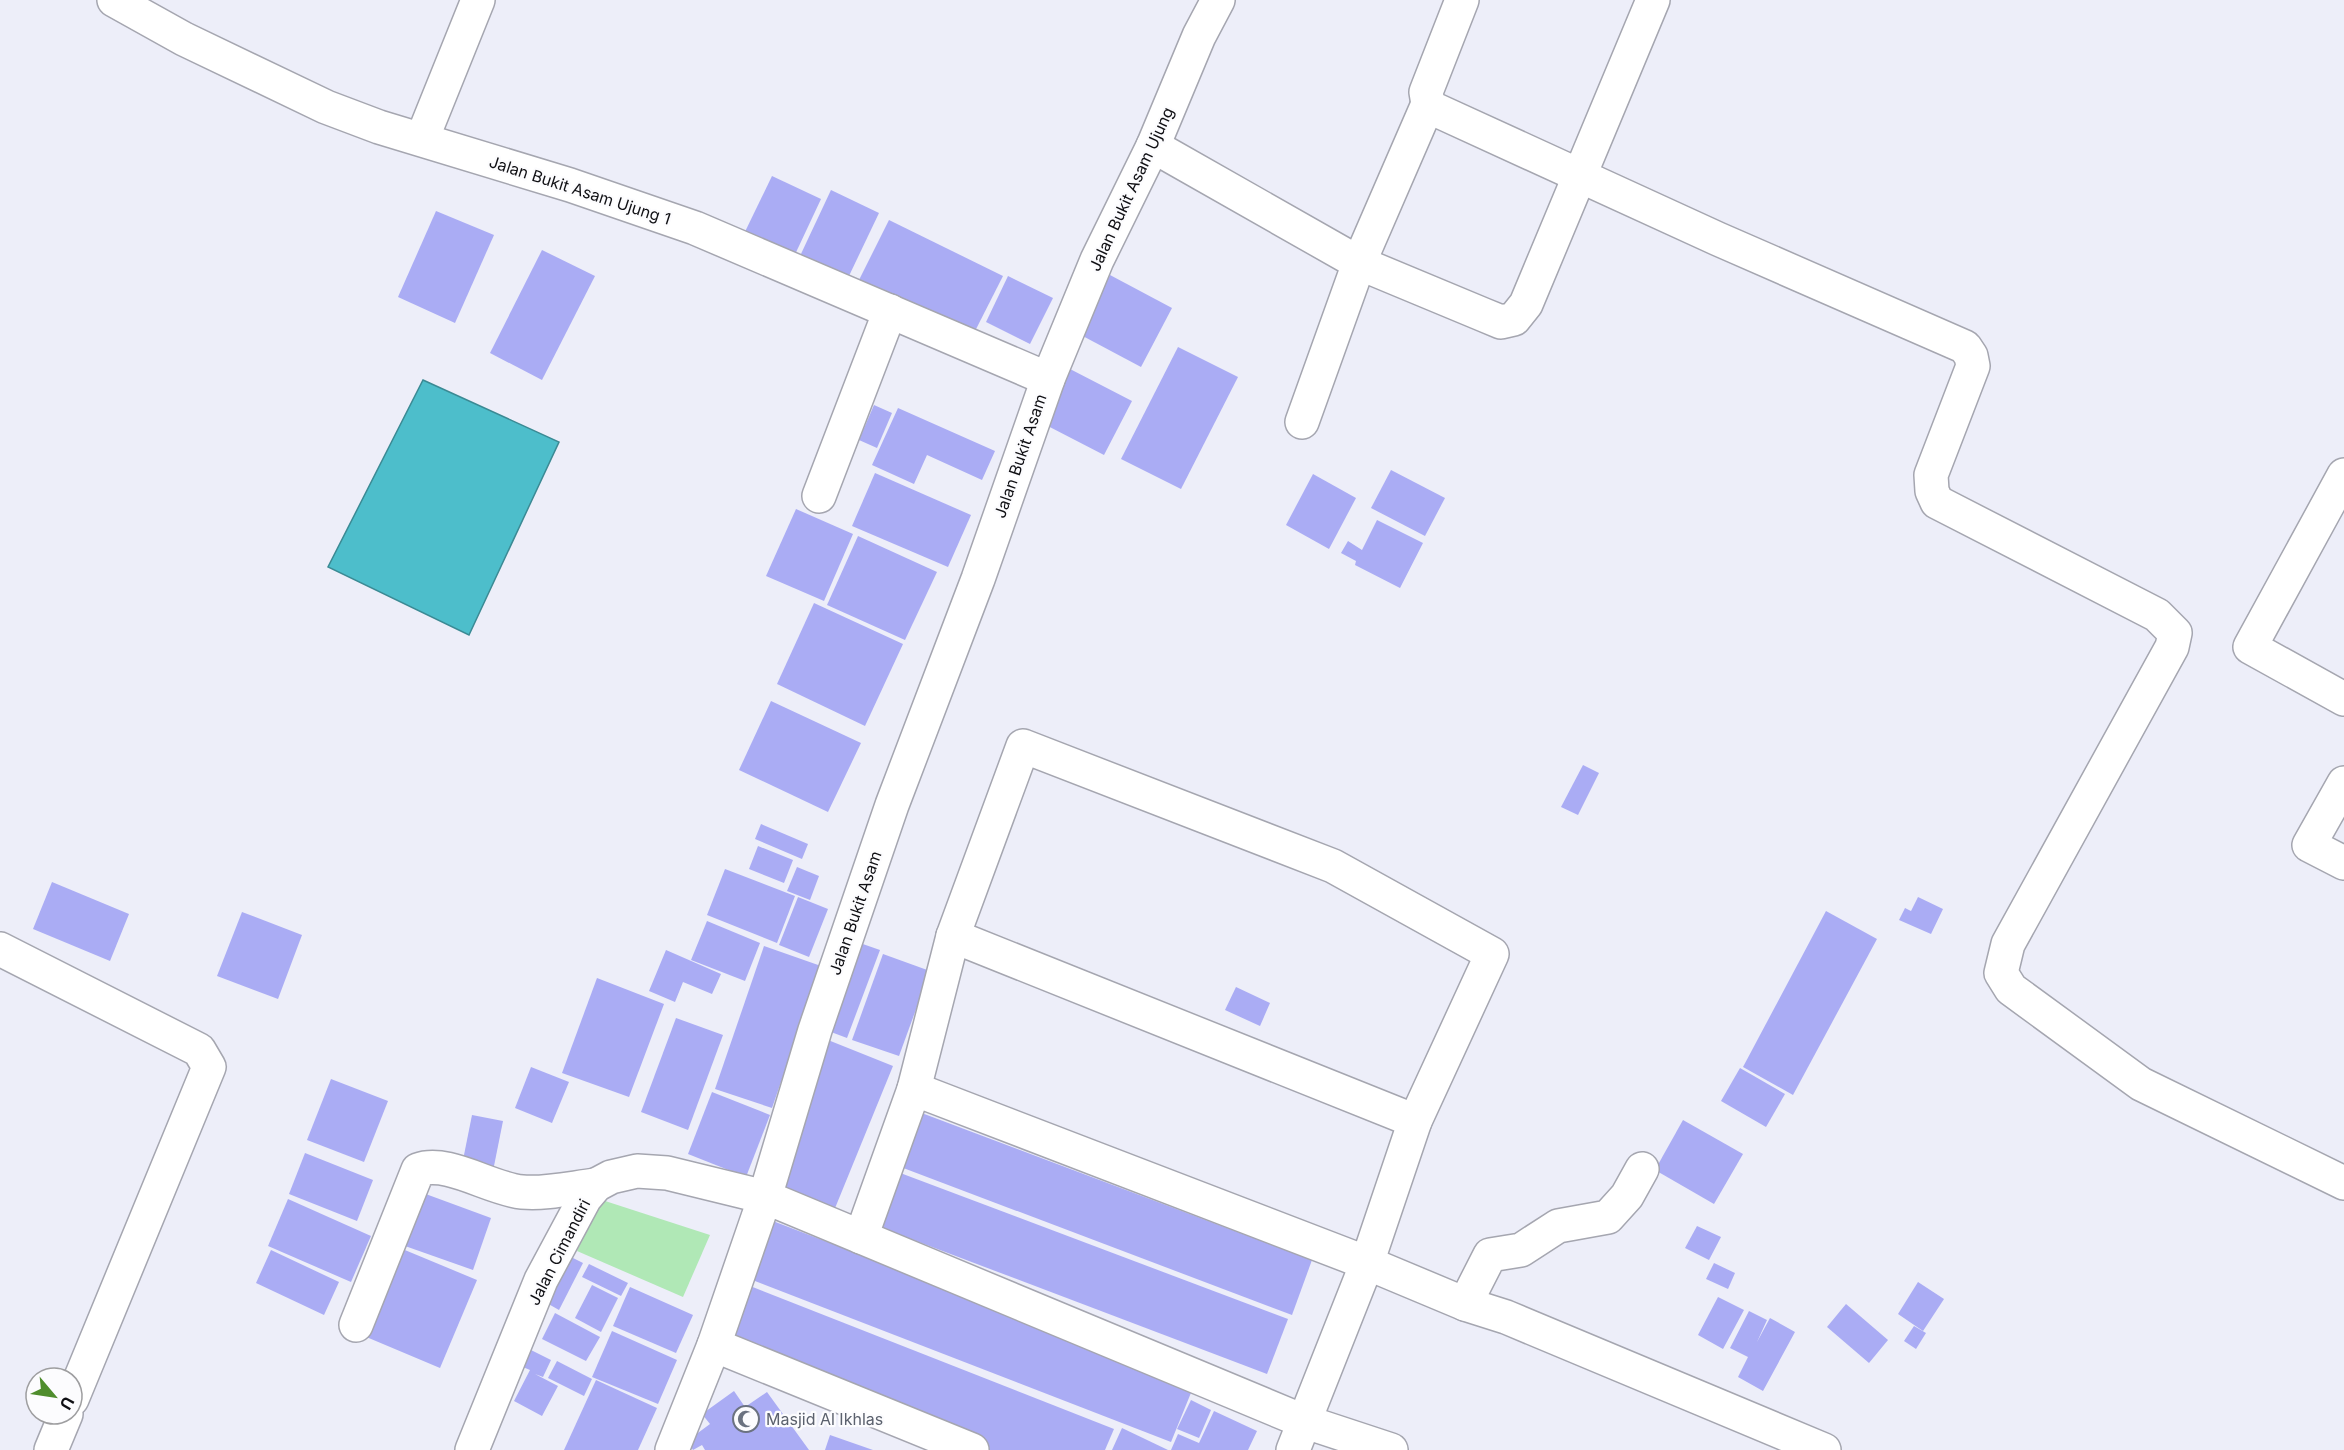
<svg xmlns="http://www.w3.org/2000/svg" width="2344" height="1450" viewBox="0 0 2344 1450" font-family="Inter,sans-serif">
	<rect width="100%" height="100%" fill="#edeef9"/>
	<polygon fill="#b0e8b6" points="599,1199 710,1235 683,1297 577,1251"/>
	<polygon fill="#4dbecb" stroke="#3b8a94" stroke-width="1.5" points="423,380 559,442 469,635 328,567"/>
	<g fill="#aaacf4">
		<polygon points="772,176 821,199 791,263 741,240"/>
		<polygon points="831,190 879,213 848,278 800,256"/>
		<polygon points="436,211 494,235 455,323 398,297"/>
		<polygon points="889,220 1003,276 971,339 858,282"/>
		<polygon points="542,250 595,276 542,380 490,353"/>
		<polygon points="1110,275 1172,308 1141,367 1079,334"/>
		<polygon points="1008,276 1053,298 1030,344 986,322"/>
		<polygon points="1178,347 1238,377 1181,489 1121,459"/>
		<polygon points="1070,369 1132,401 1104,455 1042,423"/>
		<polygon points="874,405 892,413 877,448 859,440"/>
		<polygon points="898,408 995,451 982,480 927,455 914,484 872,465"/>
		<polygon points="1391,470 1445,498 1425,536 1371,508"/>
		<polygon points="875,473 971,515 948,567 852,526"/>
		<polygon points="1313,474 1356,498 1329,549 1286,525"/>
		<polygon points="796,509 853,534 824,601 766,576"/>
		<polygon points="1377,520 1423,543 1400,588 1355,565 1356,561 1341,553 1348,541 1362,550"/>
		<polygon points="858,536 937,572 905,640 827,605"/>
		<polygon points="814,603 903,644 865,726 777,684"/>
		<polygon points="771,701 861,743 828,812 739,770"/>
		<polygon points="1583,765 1599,773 1578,815 1561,807"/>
		<polygon points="761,824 808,844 802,859 755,839"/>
		<polygon points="758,846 793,860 784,883 749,869"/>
		<polygon points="797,867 819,876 810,900 787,891"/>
		<polygon points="725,869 795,896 777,943 707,915"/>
		<polygon points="52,882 129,914 110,961 33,929"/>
		<polygon points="798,897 828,909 809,957 779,945"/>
		<polygon points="1918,897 1943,909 1931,934 1899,920 1905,908 1911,911"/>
		<polygon points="1826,911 1877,939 1793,1095 1743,1067"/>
		<polygon points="242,912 302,935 278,999 217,976"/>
		<polygon points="707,921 760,943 745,981 691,960"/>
		<polygon points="857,942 880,950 847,1038 823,1029"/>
		<polygon points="764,946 821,966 772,1108 715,1089"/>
		<polygon points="666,950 721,974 712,994 683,982 675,1002 649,991"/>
		<polygon points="883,954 930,971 899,1056 852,1040"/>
		<polygon points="597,978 664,1004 629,1097 562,1073"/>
		<polygon points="1236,987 1270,1003 1260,1026 1225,1010"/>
		<polygon points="676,1018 723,1035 688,1130 641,1112"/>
		<polygon points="828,1040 893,1066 831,1218 766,1192"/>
		<polygon points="531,1067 569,1082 552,1123 515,1108"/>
		<polygon points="1740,1068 1785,1094 1766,1127 1721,1101"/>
		<polygon points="331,1079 388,1101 364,1162 307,1140"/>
		<polygon points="712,1092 770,1115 746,1177 688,1154"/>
		<polygon points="919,1112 1312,1260 1292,1315 898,1166"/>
		<polygon points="472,1115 503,1121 493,1171 462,1165"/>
		<polygon points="1683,1120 1743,1154 1714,1204 1655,1170"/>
		<polygon points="305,1153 373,1180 357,1221 289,1194"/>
		<polygon points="895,1171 1288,1319 1267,1374 874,1225"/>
		<polygon points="423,1193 491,1218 473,1270 405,1246"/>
		<polygon points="288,1199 371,1236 351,1282 268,1246"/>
		<polygon points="765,1218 1195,1383 1171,1442 742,1276"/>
		<polygon points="1697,1226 1721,1237 1709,1260 1685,1248"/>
		<polygon points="400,1248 477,1280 440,1368 364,1336"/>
		<polygon points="271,1250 339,1282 324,1315 256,1283"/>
		<polygon points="569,1256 583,1263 559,1310 545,1302"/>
		<polygon points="1714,1263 1735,1273 1728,1289 1706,1279"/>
		<polygon points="589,1264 628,1283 621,1296 582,1277"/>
		<polygon points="740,1282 1114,1429 1105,1450 985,1450 716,1344"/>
		<polygon points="1918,1282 1944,1299 1923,1331 1898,1314"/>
		<polygon points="592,1285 618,1298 601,1332 575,1318"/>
		<polygon points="630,1287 693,1315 676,1353 613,1326"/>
		<polygon points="1718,1297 1744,1310 1723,1349 1698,1335"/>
		<polygon points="1846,1304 1888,1340 1869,1363 1827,1327"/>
		<polygon points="1749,1311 1767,1320 1757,1342 1770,1318 1795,1332 1763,1391 1738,1377 1748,1357 1730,1348"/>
		<polygon points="555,1313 600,1337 586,1361 542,1339"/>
		<polygon points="1914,1326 1926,1333 1916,1349 1904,1341"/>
		<polygon points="612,1331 677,1360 658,1404 592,1377"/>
		<polygon points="527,1348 551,1360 543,1377 535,1374 558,1386 542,1416 514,1401 530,1370 518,1365"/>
		<polygon points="557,1361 592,1379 584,1396 548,1378"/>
		<polygon points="596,1380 657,1408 638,1450 564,1450"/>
		<polygon points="734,1391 745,1407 767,1392 809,1450 705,1450 702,1445 693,1450 687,1441 710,1424 702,1414"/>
		<polygon points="1191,1400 1211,1410 1199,1438 1177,1429"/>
		<polygon points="1214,1411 1257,1431 1248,1450 1171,1450 1178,1434 1199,1443"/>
		<polygon points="1122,1428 1168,1450 1112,1450"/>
		<polygon points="830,1435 873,1450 825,1450"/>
	</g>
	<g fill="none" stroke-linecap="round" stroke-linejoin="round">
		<defs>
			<g id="minor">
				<polyline points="114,0 184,39 326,107 379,127 570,185 695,228 1048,379"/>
				<polyline points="1462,0 1426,92 1428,104 1434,109 1718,239 1965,347 1971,356 1973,366 1931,475 1932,491 1937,502 2157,615 2175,633 2172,647 2008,944 2001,973 2011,989 2141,1084 2344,1183"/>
				<polyline points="422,139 478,0"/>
				<polyline points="1153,146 1359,263 1484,315 1501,322 1514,319 1526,304 1653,0"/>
				<polyline points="1302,422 1359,263 1428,104"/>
				<polyline points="2344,475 2250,647 2344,699"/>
				<polyline points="819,496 890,311"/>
				<polyline points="2344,783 2309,845 2344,863"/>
				<polyline points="953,936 1415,1121"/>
				<polyline points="0,949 199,1050 209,1067 72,1399"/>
				<polyline points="914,1089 1367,1263 1465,1304 1506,1317 1824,1450"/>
				<polyline points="861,1237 914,1089 953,936 1023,746 1333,866 1492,954 1415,1121 1367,1263 1293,1450"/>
				<polyline points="1465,1304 1490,1255 1521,1250 1558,1226 1608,1217 1627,1196 1642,1169"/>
				<path d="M356,1325L418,1170C448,1159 490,1189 522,1192C547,1194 571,1188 596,1185"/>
				<polyline points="714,1345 972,1450"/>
				<polyline points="51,1450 66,1414"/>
				<polyline points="472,1450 541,1280 585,1198 596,1185 611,1177 637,1171 667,1173 765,1197 1303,1421 1391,1450"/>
				<polyline points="672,1450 714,1345 765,1197 815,1030 892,805 978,579 1048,379 1097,260 1153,146 1199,36 1218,0"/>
			</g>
		</defs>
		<use href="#minor" stroke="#a5a6b0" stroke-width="36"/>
		<use href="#minor" stroke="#fff" stroke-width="33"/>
	</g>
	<defs>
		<symbol id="mosque-ring" viewBox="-11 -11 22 22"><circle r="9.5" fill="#fcfcfe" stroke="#6b7280" stroke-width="1.5"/><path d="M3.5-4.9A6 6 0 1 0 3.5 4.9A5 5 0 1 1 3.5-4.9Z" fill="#6b7280"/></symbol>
	</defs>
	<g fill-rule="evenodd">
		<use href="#mosque-ring" x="731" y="1404" width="30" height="30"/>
	</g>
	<g text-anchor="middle" stroke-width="4.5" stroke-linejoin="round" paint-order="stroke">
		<g font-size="16" fill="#101014" stroke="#fcfcfe">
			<text transform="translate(1131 189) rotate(-65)" y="6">Jalan Bukit Asam Ujung</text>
			<text transform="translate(580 190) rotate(18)" y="6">Jalan Bukit Asam Ujung 1</text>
			<text transform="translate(1020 456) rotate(-71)" y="6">Jalan Bukit Asam</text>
			<text transform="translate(855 913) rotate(-71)" y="6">Jalan Bukit Asam</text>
			<text transform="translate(559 1252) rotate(-63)" y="6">Jalan Cimandiri</text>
		</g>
		<g font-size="16" fill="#5b616d" stroke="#fcfcfe" text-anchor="start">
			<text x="766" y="1425">Masjid Al Ikhlas</text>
		</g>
	</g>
	<g transform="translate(54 1396) rotate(119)"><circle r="28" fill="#fcfcfe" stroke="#9e9ea0" stroke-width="1.5"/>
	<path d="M0-4.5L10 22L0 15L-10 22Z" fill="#4f8d2d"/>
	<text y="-9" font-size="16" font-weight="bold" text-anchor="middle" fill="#101014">U</text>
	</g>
</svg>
